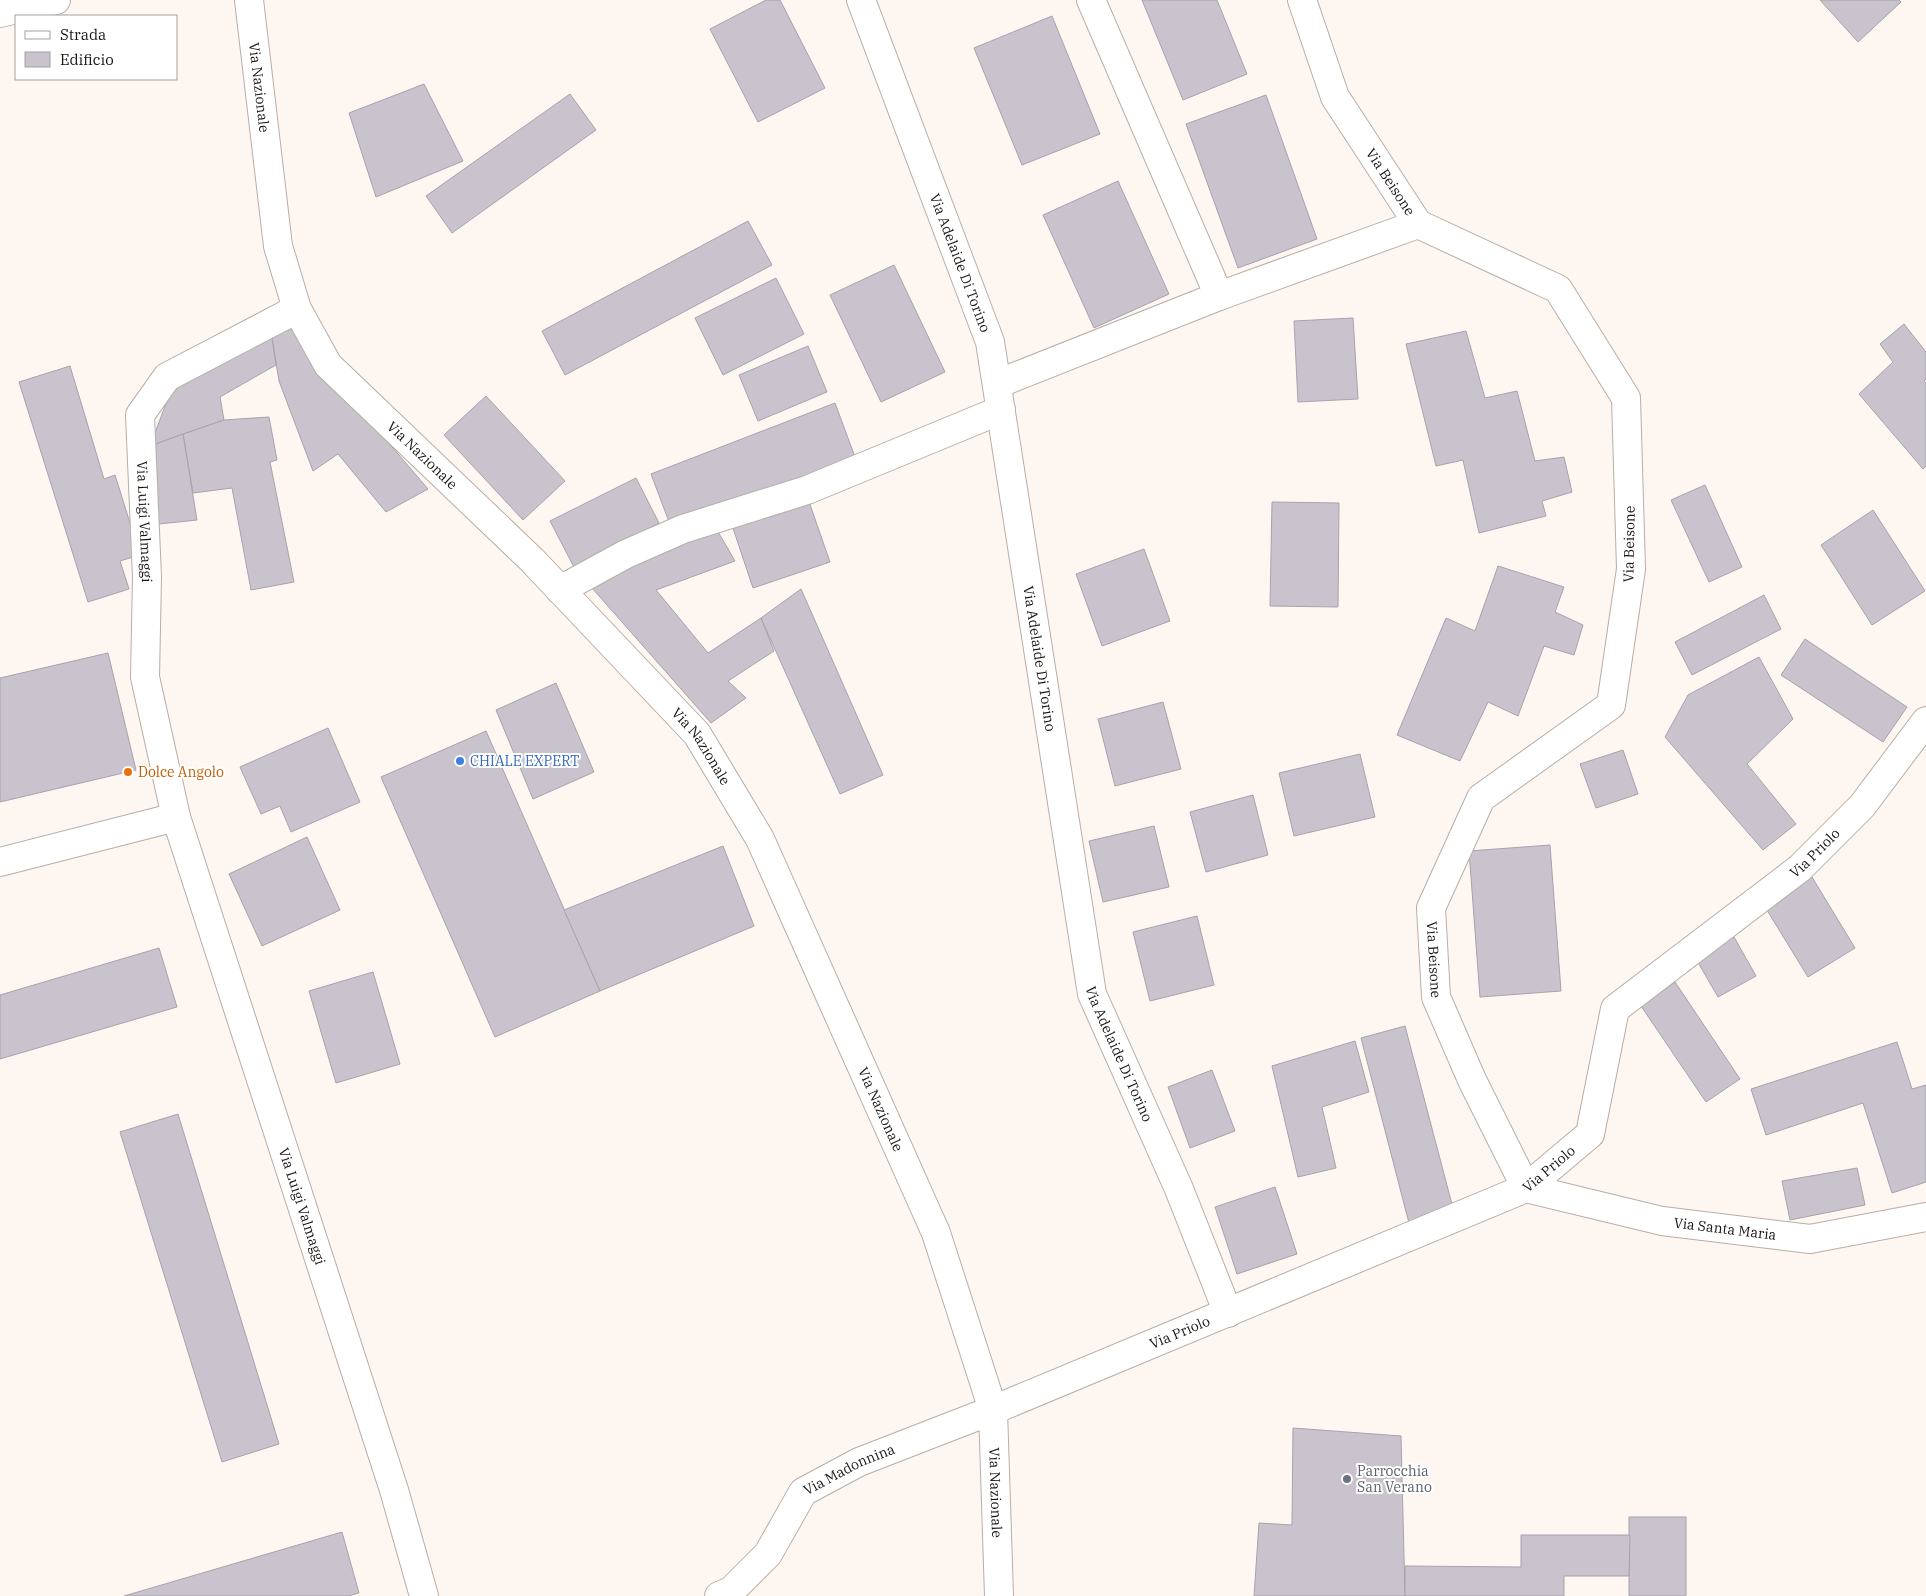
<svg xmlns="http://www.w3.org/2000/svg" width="1926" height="1596" viewBox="0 0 1926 1596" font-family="'IBM Plex Serif',serif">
	<rect width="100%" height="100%" fill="#fef6f0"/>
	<g fill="#c8c3cd" stroke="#a7a2ac">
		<polygon points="766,0 780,0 825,88 758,122 710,29"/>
		<polygon points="1142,0 1217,0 1247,74 1183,100"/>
		<polygon points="1820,0 1899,0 1901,2 1858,42"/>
		<polygon points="1052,16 1100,134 1022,165 974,48"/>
		<polygon points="424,84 463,161 376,197 349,113"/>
		<polygon points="570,94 596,130 452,233 426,196"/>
		<polygon points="1266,95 1317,239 1238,268 1186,124"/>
		<polygon points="1118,181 1169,294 1094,328 1043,215"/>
		<polygon points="748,221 772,265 565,375 542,331"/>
		<polygon points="894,265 945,372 881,402 830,295"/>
		<polygon points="776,278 804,334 723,375 695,318"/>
		<polygon points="1353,318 1358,399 1298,402 1294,321"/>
		<polygon points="286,323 428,489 386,512 338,454 313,471 279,381 271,332"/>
		<polygon points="1904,324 1926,352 1926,379 1924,381 1926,383 1926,466 1923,469 1859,394 1893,362 1880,344"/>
		<polygon points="1466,331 1485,398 1517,391 1535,461 1564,457 1572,492 1542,501 1546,516 1479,533 1463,460 1436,466 1406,344"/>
		<polygon points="271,332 276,365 220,397 224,420 150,446 175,380"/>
		<polygon points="808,346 827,392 758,421 739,375"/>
		<polygon points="70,366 104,479 115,475 140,555 120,561 129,589 88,602 19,382"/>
		<polygon points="486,396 565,481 523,520 444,435"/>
		<polygon points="835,403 855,457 671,527 651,474"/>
		<polygon points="269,417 277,460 270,462 294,582 251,590 232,488 193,493 183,434 224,420"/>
		<polygon points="183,434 197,520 159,524 150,446"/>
		<polygon points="636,478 659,523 574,567 550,521"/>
		<polygon points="1705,485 1742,567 1709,582 1671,500"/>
		<polygon points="807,496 830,562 753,588 731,522"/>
		<polygon points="1272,502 1339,503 1338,607 1270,606"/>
		<polygon points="1873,510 1925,591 1872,625 1821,545"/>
		<polygon points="717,530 735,561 656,590 708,653 761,618 774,651 728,681 746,698 711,723 592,588 672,541"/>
		<polygon points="1144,549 1170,621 1102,646 1076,574"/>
		<polygon points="1498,566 1564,587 1555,612 1583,625 1574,655 1544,646 1518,716 1488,702 1460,761 1397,735 1446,618 1475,631"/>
		<polygon points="801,589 883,775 840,794 761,618"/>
		<polygon points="1764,595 1781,629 1692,675 1675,642"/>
		<polygon points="1805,639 1907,707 1883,742 1781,675"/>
		<polygon points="108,653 136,770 0,802 0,678"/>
		<polygon points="1759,657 1793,719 1747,764 1796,824 1763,850 1665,737 1688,695"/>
		<polygon points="556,683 594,772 533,799 496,710"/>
		<polygon points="1163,702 1181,769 1115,786 1098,719"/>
		<polygon points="328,728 360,802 291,832 280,806 261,814 240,767"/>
		<polygon points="486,731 600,991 495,1037 381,777"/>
		<polygon points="1623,750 1638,794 1596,808 1580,764"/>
		<polygon points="1360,754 1375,817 1294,836 1279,773"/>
		<polygon points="1253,795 1268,855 1206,872 1190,812"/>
		<polygon points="1154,826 1169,887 1103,902 1089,841"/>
		<polygon points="307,837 340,910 262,946 229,874"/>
		<polygon points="1550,845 1561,991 1480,997 1469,851"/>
		<polygon points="723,846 754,926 600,991 564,910"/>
		<polygon points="1812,877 1855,948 1808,977 1765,907"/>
		<polygon points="1197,916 1214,985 1150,1001 1133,932"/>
		<polygon points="1734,937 1756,976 1718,997 1696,959"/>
		<polygon points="159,948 177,1007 0,1059 0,995"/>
		<polygon points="373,972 400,1064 336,1083 309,991"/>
		<polygon points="1675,982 1740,1079 1706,1102 1641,1006"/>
		<polygon points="1405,1026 1454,1212 1409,1223 1361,1038"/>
		<polygon points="1355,1041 1369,1092 1322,1107 1336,1168 1298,1177 1272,1066"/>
		<polygon points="1897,1042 1912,1089 1926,1085 1926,1182 1892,1193 1863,1103 1766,1135 1751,1089"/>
		<polygon points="1212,1070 1235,1131 1190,1148 1168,1087"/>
		<polygon points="178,1114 279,1444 222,1462 120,1132"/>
		<polygon points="1857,1168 1865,1205 1790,1220 1782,1181"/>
		<polygon points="1275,1187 1297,1254 1237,1274 1215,1207"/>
		<polygon points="1293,1428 1401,1436 1405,1596 1254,1596 1259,1523 1292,1525"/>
		<rect x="1629" y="1517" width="57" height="79"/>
		<polygon points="342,1532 359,1593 348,1596 124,1596"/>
		<polygon points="1521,1535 1630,1535 1629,1576 1564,1576 1564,1596 1405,1596 1405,1566 1521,1567"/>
	</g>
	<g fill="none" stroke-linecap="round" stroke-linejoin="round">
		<defs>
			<g id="minor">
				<path id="s1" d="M861,0L990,342L1092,994L1179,1189L1228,1313"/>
				<path id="s2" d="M1302,0L1335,97L1418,224L1558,289L1626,398L1631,569L1611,705L1481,798L1431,908L1436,997L1472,1080L1526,1188L1662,1221L1810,1239L1926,1217"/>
				<polyline points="0,13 56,0"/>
				<polyline points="1219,296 1418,224"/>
				<path id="s3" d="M297,309L167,377L140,415L147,577L145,677L176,817L394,1490L424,1596"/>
				<polyline points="997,384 1219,296 1091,0"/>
				<polyline points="560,590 626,554 683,529 807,490 1001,410"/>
				<polyline points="0,862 176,817"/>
				<path id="s4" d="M719,1596L731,1591L768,1554L803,1492L859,1462L993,1410L1526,1188L1590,1134L1615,1009L1800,868L1862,806L1926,721"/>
			</g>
			<g id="tertiary">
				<path id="s5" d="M249,0L278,246L297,309L328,365L532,560L697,734L760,839L936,1233L993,1410L999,1596"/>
			</g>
		</defs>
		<use href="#minor" stroke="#b7aea6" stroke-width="30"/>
		<use href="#tertiary" stroke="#b7aea6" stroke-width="30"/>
		<use href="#minor" stroke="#fff" stroke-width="28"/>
		<use href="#tertiary" stroke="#fff" stroke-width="28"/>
	</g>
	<circle fill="#3f7fe0" stroke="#fff" stroke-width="2" cx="460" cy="761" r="5"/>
	<circle fill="#e8710a" stroke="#fff" stroke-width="2" cx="128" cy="772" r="5"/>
	<circle fill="#6b7280" stroke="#fff" stroke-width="2" cx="1347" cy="1479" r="5"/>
	<g text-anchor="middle" stroke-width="4" stroke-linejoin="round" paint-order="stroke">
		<g font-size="14" fill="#191513" stroke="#fff">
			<text dy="5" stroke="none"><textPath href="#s5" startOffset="88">Via Nazionale</textPath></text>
			<text dy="5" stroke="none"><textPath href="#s2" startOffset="204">Via Beisone</textPath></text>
			<text dy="5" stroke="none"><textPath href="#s1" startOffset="281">Via Adelaide Di Torino</textPath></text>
			<text dy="5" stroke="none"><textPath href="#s5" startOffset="508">Via Nazionale</textPath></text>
			<text dy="5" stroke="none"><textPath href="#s3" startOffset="300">Via Luigi Valmaggi</textPath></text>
			<text transform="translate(1629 544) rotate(-89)" y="5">Via Beisone</text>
			<text dy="5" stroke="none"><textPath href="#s1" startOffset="686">Via Adelaide Di Torino</textPath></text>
			<text dy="5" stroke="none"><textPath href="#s5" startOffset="912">Via Nazionale</textPath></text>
			<text dy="5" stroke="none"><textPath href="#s4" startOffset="1386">Via Priolo</textPath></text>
			<text dy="5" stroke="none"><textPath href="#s2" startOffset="1178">Via Beisone</textPath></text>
			<text dy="5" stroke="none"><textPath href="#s1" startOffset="1091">Via Adelaide Di Torino</textPath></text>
			<text dy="5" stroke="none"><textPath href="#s5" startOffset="1318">Via Nazionale</textPath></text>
			<text dy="5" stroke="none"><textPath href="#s4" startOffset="951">Via Priolo</textPath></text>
			<text dy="5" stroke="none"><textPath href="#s3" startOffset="1008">Via Luigi Valmaggi</textPath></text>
			<text dy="5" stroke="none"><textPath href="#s2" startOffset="1630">Via Santa Maria</textPath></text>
			<text dy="5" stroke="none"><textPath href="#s4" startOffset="546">Via Priolo</textPath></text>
			<text dy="5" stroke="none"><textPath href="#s4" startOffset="188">Via Madonnina</textPath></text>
			<text dy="5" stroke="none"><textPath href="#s5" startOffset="1722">Via Nazionale</textPath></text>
		</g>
		<g font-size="14" fill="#366cbe" stroke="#fff" text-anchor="start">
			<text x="470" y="766">CHIALE EXPERT</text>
		</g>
		<g font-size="14" fill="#c56008" stroke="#fff" text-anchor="start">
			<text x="138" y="777">Dolce Angolo</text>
		</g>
		<g font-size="14" fill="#5b616d" stroke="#fff" text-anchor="start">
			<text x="1357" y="1476">Parrocchia<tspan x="1357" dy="16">San Verano</tspan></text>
		</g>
	</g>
	<rect x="15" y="15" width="162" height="65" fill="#ffffff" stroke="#a3a1a1"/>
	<rect x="25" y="31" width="25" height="8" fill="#ffffff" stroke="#a3a1a1"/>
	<text x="60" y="40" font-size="15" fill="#191513">Strada</text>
	<rect x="25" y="52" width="25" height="15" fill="#c8c3cd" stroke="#a3a1a1"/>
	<text x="60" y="65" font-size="15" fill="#191513">Edificio</text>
</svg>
